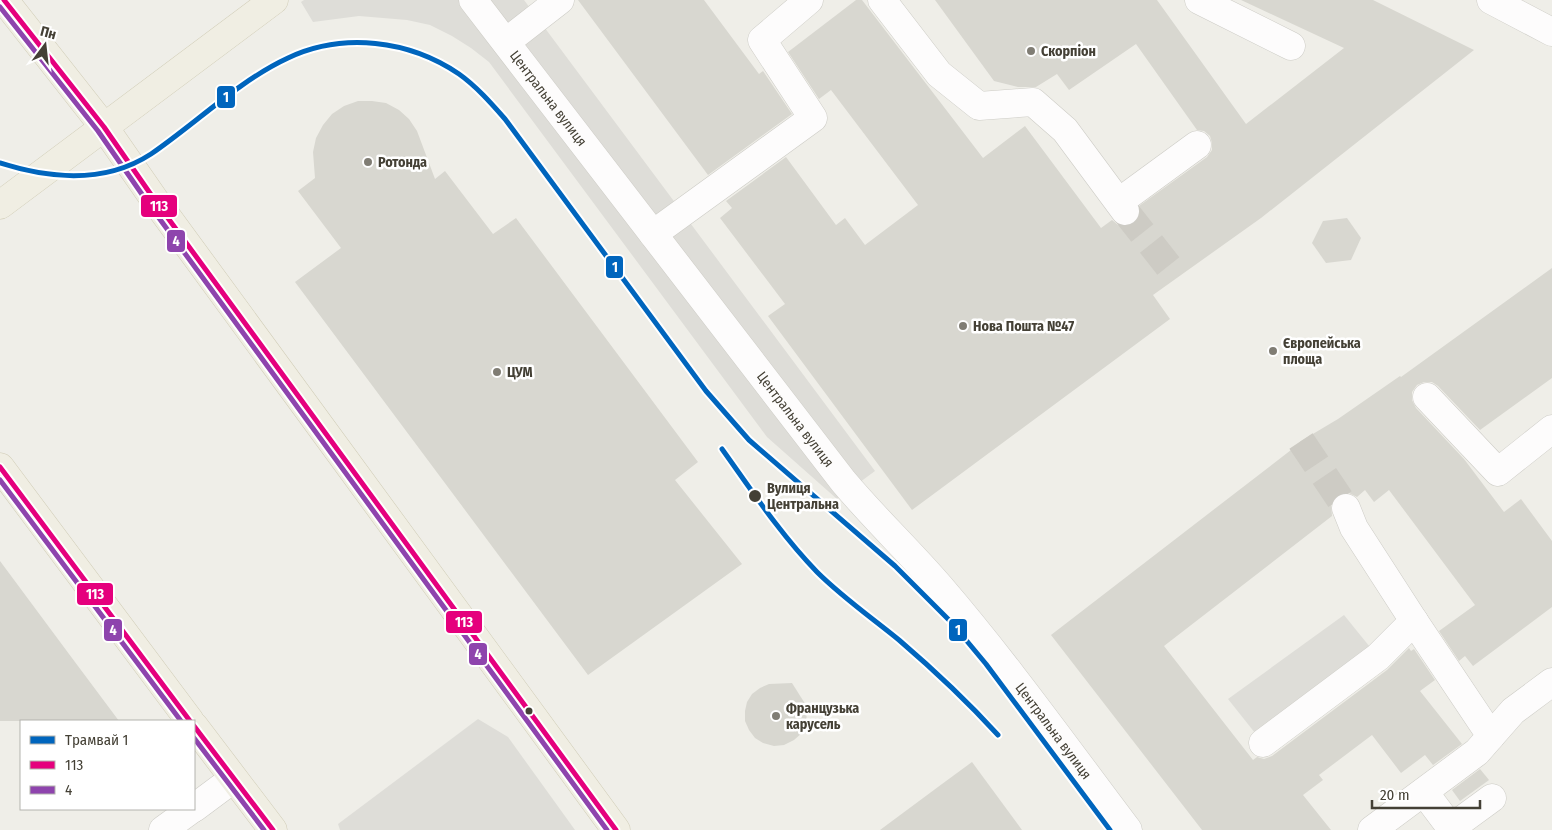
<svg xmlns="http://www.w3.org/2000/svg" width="1552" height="830" viewBox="0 0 1552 830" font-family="'Fira Sans Condensed',sans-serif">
	<rect width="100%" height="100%" fill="#efeee8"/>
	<g fill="#deddd8">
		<polygon points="304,0 524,0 875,471 837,499 767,437 489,62 471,48 452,36 430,25 407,20 359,16 313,22 301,2"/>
		<polygon points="1344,615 1378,657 1263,743 1228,699"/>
		<polygon points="478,719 508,737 575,830 340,830 338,824"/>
	</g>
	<g fill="#d8d7d0">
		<polygon points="578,0 704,0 759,74 763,71 792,114 708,175"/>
		<polygon points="856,0 862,0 983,158 1025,126 1101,228 1112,220 1118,225 1126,227 1135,223 1139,217 1139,206 1207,157 1212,150 1212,143 1210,136 1204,131 1197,130 1136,44 1069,90 1057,74 1036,87 1018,87 994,81 935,0 1157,0 1246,124 1344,48 1241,0 1373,0 1474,50 1261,218 1153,295 1170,319 912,510 768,316 785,304 720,218 732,208 726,201 786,157 836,225 845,218 865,245 918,205 831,90 819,99 788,52"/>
		<polygon points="358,101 372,101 386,103 399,110 409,119 417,131 435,179 445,171 493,234 516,218 698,462 675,480 742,564 588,675 295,282 341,248 298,191 315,178 313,152 316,138 323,125 332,114 344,106"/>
		<polygon points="1347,218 1361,238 1351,260 1326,263 1312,243 1323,221"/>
		<polygon points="1552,268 1552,378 1480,430 1438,386 1432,382 1424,382 1417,385 1412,392 1412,400 1416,408 1464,459 1504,512 1521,499 1552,541 1552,607 1473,666 1465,656 1459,661 1439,631 1475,605 1389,490 1374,502 1365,490 1357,497 1349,493 1340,494 1334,498 1331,505 1332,516 1164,646 1253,760 1257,757 1264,759 1272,756 1387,670 1409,648 1411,651 1414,649 1435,680 1420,691 1462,744 1433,765 1425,755 1401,773 1372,735 1319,775 1323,780 1303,795 1331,830 1202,830 1051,635 1291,450 1301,441 1338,419 1400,376 1401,377"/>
		<polygon points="0,561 69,654 119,721 0,721"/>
		<polygon points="792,683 804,702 807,712 806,723 802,733 794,740 784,745 774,746 763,743 755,738 749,730 745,721 745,711 747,702 752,694 760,688 769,684"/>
		<polygon points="972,762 1022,830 880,830 942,784"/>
		<polygon points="1480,769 1489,780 1460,801 1452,790"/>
	</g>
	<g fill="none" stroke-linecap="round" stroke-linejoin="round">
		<g stroke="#cdcbc4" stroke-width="28" stroke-dasharray="28 14" stroke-linecap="butt">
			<polyline points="1125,211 1177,277"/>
			<polyline points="1301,441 1346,508"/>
		</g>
		<defs>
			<g id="minor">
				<path id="s1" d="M473,0L843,481C874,518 909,551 940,587C1007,665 1066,748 1128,830"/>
				<polyline points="882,0 939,74 979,106 1033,102 1065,130 1125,211"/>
				<polyline points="1199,0 1291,46"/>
				<polyline points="1491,0 1552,32"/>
				<polyline points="506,42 560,0"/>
				<polyline points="1119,202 1197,145"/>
				<polyline points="653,234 813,118 762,40 809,0"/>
				<polyline points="1427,397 1498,472 1552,429"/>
				<polyline points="1346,508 1354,528 1414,621 1491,736 1477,752 1372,830"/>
				<polyline points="1491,736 1513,711 1552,682"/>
				<polyline points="1263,743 1378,657 1414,621"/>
				<polyline points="1424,792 1451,828 1492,798"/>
				<polyline points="194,808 233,779"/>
				<polyline points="163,830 192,809"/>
			</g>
			<g id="major">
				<polyline points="4,0 104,127 154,199 616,830"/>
				<polyline points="0,205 274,0"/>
				<polyline points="0,467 190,721"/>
				<polyline points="194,726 273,830"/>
			</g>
		</defs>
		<use href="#minor" stroke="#cdccc6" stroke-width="29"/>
		<use href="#major" stroke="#d0ccb6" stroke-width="29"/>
		<use href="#minor" stroke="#fdfcfc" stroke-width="28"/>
		<use href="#major" stroke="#f0eee3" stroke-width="28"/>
		<defs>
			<g id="bus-1">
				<polyline points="4,0 104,127 154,199 616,830"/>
				<polyline points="0,467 190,721"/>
				<polyline points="194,726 273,830"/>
			</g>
			<g id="bus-2">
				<polyline points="0,7 98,131 148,203 607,830"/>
				<polyline points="0,480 181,721"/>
				<polyline points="194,738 264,830"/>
			</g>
		</defs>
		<use href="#bus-1" stroke="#fff" stroke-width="9"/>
		<use href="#bus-2" stroke="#fff" stroke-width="9"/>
		<use href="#bus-1" stroke="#e5007d" stroke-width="5"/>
		<use href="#bus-2" stroke="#8e44ad" stroke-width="5"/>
		<defs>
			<g id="tram-1">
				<path d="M0,163C50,179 105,184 151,154C195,124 240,80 288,58C343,32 409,40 459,74C476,86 491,103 505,119L706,391L749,440L895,566L951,622L986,664L1110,830"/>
				<path d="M722,449C752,491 781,535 817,572C842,597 872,618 899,640C934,670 967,701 998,735"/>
			</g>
		</defs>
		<use href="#tram-1" stroke="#fff" stroke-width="9"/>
		<use href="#tram-1" stroke="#0065bd" stroke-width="5"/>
	</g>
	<g fill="#807d74" stroke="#fff" stroke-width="2">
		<circle cx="1031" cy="51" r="5"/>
		<circle cx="368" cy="162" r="5"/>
		<circle cx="963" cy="326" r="5"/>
		<circle cx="1273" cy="351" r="5"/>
		<circle cx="497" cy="372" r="5"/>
		<circle cx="776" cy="716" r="5"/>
	</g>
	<g fill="#444035" stroke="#fff" stroke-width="2">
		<circle cx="755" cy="496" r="7"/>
		<circle cx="529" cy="711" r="4.5"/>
	</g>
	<g text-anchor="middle" stroke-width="5" stroke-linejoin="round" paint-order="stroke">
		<g font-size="14" font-weight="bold" fill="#444035" stroke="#fff" text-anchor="start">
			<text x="1041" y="56">Скорпіон</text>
			<text x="378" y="167">Ротонда</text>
			<text x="973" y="331">Нова Пошта №47</text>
			<text x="1283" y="348">Європейська<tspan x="1283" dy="16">площа</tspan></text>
			<text x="507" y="377">ЦУМ</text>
			<text x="786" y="713">Французька<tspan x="786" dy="16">карусель</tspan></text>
		</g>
		<g font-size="14" fill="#444035" stroke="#fff">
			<text dy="5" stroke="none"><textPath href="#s1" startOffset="124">Центральна вулиця</textPath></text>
			<text dy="5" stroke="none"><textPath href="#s1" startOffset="529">Центральна вулиця</textPath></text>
			<text dy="5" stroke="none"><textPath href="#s1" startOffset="934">Центральна вулиця</textPath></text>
		</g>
		<g font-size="14" font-weight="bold" fill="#444035" stroke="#fff" text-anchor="start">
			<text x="767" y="493">Вулиця<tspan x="767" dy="16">Центральна</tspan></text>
		</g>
	</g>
	<g stroke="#fff" stroke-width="2">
		<rect x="216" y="85" width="20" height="24" rx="5" fill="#0065bd"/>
		<rect x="140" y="194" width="38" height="24" rx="5" fill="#e5007d"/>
		<rect x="166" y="229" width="20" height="24" rx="5" fill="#8e44ad"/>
		<rect x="605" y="255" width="19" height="24" rx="5" fill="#0065bd"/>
		<rect x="76" y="582" width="38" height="24" rx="5" fill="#e5007d"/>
		<rect x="445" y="610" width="38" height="24" rx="5" fill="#e5007d"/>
		<rect x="948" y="618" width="20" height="24" rx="5" fill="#0065bd"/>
		<rect x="103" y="618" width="20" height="24" rx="5" fill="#8e44ad"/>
		<rect x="468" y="642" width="20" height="24" rx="5" fill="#8e44ad"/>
	</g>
	<g font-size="14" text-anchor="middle" font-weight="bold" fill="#fff">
		<text x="226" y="102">1</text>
		<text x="159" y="211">113</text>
		<text x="176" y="246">4</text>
		<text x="615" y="272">1</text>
		<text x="95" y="599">113</text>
		<text x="464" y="627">113</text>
		<text x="958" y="635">1</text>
		<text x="113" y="635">4</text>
		<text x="478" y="659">4</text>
	</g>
	<rect x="20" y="720" width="175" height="90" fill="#ffffff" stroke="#b4b3ae"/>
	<rect x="30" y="736" width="25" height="8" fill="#0065bd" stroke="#b4b3ae"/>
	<text x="65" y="745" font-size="15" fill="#444035">Трамвай 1</text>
	<rect x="30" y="761" width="25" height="8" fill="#e5007d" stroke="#b4b3ae"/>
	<text x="65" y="770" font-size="15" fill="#444035">113</text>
	<rect x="30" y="786" width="25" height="8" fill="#8e44ad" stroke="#b4b3ae"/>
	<text x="65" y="795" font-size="15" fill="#444035">4</text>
	<g transform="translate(45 45) rotate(15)" stroke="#ffffff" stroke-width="4" paint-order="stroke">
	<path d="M0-4L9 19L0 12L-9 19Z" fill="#444035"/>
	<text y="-8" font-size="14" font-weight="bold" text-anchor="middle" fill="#444035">Пн</text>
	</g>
	<path d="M1372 800v8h108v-8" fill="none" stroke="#444035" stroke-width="2.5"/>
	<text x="1380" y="800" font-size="15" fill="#444035" stroke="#ffffff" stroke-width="4" paint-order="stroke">20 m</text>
</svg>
